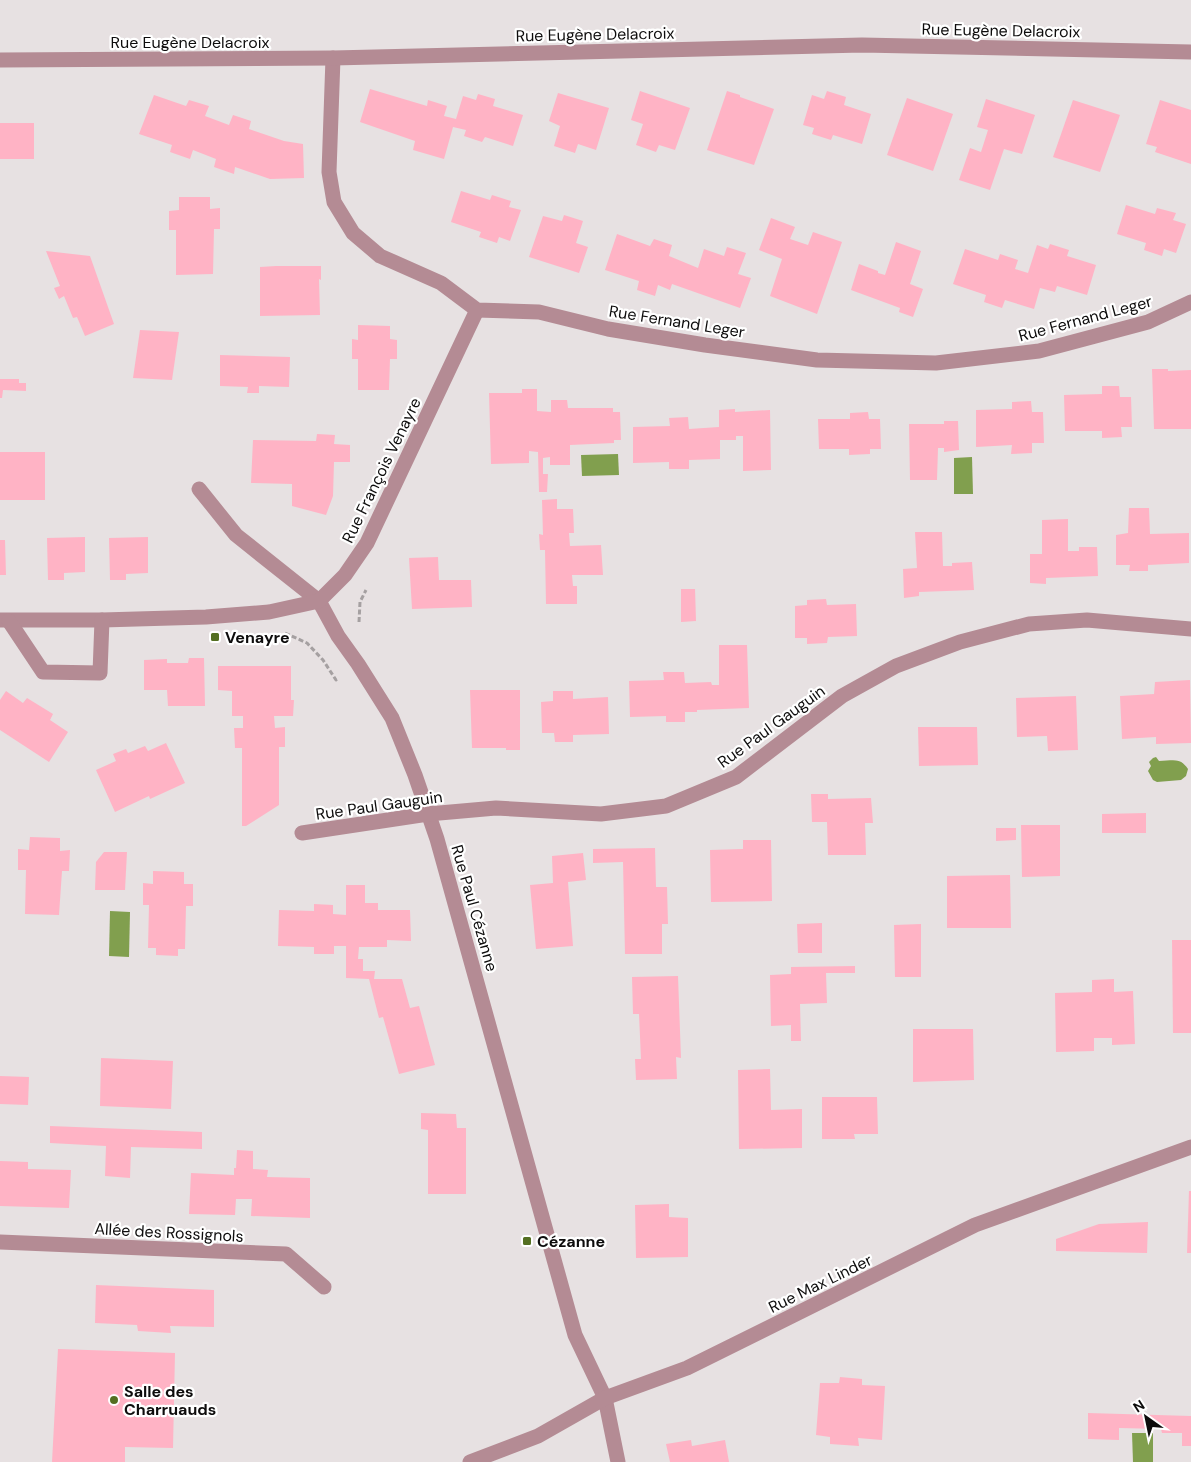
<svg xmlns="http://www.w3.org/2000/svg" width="1191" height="1462" viewBox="0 0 1191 1462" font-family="'DM Sans',sans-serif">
	<rect width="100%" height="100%" fill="#e7e1e2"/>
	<g fill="#819f4e">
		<polygon points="618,454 619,475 582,476 581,455"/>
		<polygon points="972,457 973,494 954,494 954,458"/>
		<path d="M1156,757L1159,761C1173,761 1180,757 1188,769L1186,776L1181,780L1157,782L1153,780L1148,771L1151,766L1149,762L1153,758Z"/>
		<polygon points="110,911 130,912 129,957 109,956"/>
		<polygon points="1132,1433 1153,1433 1153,1462 1133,1462"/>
	</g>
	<g fill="#ffb3c5">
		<polygon points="370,89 427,106 428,100 447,106 444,116 456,119 463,96 476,100 478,94 495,99 493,106 523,115 513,146 485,137 482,142 464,136 466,130 453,127 444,159 413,150 415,141 360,122"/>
		<polygon points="640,91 690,108 675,150 659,145 656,152 636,145 643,124 631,120"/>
		<polygon points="727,91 740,95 740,97 774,109 754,165 707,150"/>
		<polygon points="827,91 846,97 844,105 871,114 862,144 833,135 831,140 812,134 814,128 803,125 812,95 824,99"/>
		<polygon points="558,93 609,108 596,150 578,144 575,153 554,146 560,126 549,121"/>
		<polygon points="154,95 186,106 189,100 209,106 205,116 229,125 233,115 251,121 249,129 284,141 303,144 304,178 270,179 235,167 234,174 214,167 216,159 193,150 190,159 170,152 172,145 139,134"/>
		<polygon points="907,98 953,114 933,171 887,155"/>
		<polygon points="986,99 1035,115 1022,154 1004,149 990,190 959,180 970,148 981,152 988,130 977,127"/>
		<polygon points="1073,100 1120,115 1100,172 1053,157"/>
		<polygon points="1160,100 1191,110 1191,164 1155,152 1157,147 1146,144"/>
		<rect x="0" y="123" width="34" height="36"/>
		<polygon points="461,191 490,200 492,195 511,201 509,207 521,210 510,241 499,237 497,243 479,237 481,232 451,222"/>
		<polygon points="179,197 210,197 210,209 220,208 220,229 214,229 213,274 176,275 176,230 169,230 169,211 179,210"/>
		<polygon points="1126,205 1155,214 1157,208 1176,213 1173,220 1186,224 1176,253 1164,249 1162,256 1144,250 1146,243 1117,234"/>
		<polygon points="564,215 583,221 576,243 588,247 579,273 529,257 543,216 562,221"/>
		<polygon points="771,218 795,227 790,239 808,245 813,232 842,242 817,314 770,296 782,259 759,250"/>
		<polygon points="617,234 650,246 654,239 672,245 669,256 698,268 704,249 724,256 727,247 746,253 738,274 751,278 740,308 672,284 670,290 658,285 655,296 637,290 639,281 605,270"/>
		<polygon points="896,242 921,251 910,284 923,289 913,317 899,312 900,308 851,290 859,264 878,271 878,273 885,275"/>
		<polygon points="1050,244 1069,250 1067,256 1096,265 1087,295 1057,286 1055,292 1040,288 1034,309 1005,300 1002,308 984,302 986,295 953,284 965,249 998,260 1000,254 1018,260 1015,269 1028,273 1037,245 1048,249"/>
		<polygon points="46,251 90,256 114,324 85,336 77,317 73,318 64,296 59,299 54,288 60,286"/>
		<polygon points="276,266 321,266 321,280 319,279 320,315 260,316 260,267"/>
		<polygon points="358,325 390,326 390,339 397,340 397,359 390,359 389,390 358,390 358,359 352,359 352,339 358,340"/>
		<polygon points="140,330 179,332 172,380 133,378"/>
		<polygon points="220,355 290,357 289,387 259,386 259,393 247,393 248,387 220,386"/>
		<polygon points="1152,369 1168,369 1168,371 1191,370 1191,429 1154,429"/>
		<polygon points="0,379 19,379 19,383 26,383 26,391 3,390 2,398 0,398"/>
		<polygon points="1102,386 1119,386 1120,397 1131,397 1132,427 1121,427 1122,437 1102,438 1102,431 1065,431 1064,395 1102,394"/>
		<polygon points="522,389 537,389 537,411 551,412 551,400 567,400 568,408 613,408 613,412 620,412 621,440 614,440 614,443 570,445 570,465 550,465 550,457 543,458 543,474 548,474 547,492 539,492 538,452 529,451 529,463 491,464 489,393 522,393"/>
		<polygon points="1031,401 1032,412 1043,412 1044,443 1032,443 1032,453 1011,454 1012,445 976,447 976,410 1012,409 1012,402"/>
		<polygon points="735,409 735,412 770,410 771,470 743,471 743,436 736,436 736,440 720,440 720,459 689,460 689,469 669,469 669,462 633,463 633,427 670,426 669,418 688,417 689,429 719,427 719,410"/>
		<polygon points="868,412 869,419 880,419 881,449 870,449 870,454 849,455 849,449 819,449 818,419 850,419 850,413"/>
		<polygon points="944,421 958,421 959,450 944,452 944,448 938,448 937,480 910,480 909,424 944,424"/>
		<polygon points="317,434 335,435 334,444 350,445 350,462 334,462 333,496 326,515 292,506 292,484 251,483 253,440 316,441"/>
		<rect x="0" y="452" width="45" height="48"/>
		<polygon points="557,499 557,509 573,509 574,533 569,533 570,546 601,545 603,575 572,575 573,586 577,586 577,604 546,604 545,550 540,550 539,534 543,535 542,500"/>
		<polygon points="1129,508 1149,508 1150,534 1189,533 1189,563 1148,565 1148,571 1129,571 1130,565 1116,565 1116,535 1128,533"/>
		<polygon points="1068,519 1068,551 1079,551 1079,547 1097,547 1098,576 1046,578 1046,584 1030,583 1030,554 1042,554 1042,520"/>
		<polygon points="915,532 942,532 943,566 952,566 952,563 972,562 974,590 919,592 919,596 904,598 903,569 917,568"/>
		<polygon points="85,537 85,572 64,573 64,580 48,580 47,538"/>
		<polygon points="148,537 148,573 126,574 126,580 110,580 109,538"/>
		<polygon points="0,540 5,540 6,575 0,575"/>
		<polygon points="438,557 439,580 471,580 472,607 412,609 409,558"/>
		<polygon points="681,589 695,589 696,621 681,622"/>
		<polygon points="826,599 827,605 856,604 857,636 828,637 827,643 807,644 807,638 795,638 795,606 807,605 807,600"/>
		<polygon points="719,645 747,645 749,708 697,710 697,712 685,712 685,722 666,722 666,716 630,717 629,681 664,680 663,672 684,672 685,683 711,682 712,685 719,685"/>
		<polygon points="189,658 204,658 205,706 168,706 167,690 144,690 144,660 167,659 167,663 188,663"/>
		<polygon points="218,666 291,666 291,700 294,700 293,716 274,716 275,728 285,727 285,747 279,747 279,805 246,826 242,826 242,748 235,748 234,728 243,728 243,716 232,716 232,691 218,690"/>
		<polygon points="1190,680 1191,743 1156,744 1156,737 1122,739 1120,696 1154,694 1155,682"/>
		<polygon points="470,690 520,690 520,750 506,750 506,748 472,748"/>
		<polygon points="6,691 23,703 27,698 53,714 50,720 68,732 49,762 0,730 0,700"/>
		<polygon points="553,691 573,691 573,699 608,697 609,734 573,735 573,742 555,742 554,733 542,733 541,702 553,701"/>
		<polygon points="1076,696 1078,750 1048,751 1047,736 1017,737 1016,698"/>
		<polygon points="918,727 977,727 978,765 919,766"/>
		<polygon points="166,743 185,783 150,799 149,796 115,812 96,770 116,761 113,754 126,749 128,753 145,746 148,751"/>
		<polygon points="811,794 828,794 828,799 871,798 873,823 865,823 866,855 828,855 827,822 812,822"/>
		<polygon points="1146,813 1146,833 1102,833 1102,814"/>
		<polygon points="1021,825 1060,825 1060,876 1022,877"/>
		<polygon points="996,828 1016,828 1016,840 996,841"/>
		<polygon points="30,837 60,838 60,851 70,850 69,871 62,871 59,915 25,914 26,870 18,870 18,849 29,850"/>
		<polygon points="743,840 771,840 772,901 711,902 710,850 743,849"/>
		<polygon points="655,848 656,887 667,887 668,924 662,924 662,954 625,954 623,862 593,863 593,849"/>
		<polygon points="104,852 127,852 125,890 95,890 96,862"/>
		<polygon points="583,853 586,880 568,882 573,946 536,949 530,885 553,883 552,856"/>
		<polygon points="153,871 184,872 184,884 193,884 193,906 186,906 185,949 178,949 178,956 156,955 156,948 148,948 149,905 143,905 143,883 153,884"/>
		<polygon points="1010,875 1011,928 947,928 947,876"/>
		<polygon points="346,885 365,885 365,903 378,903 378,910 410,910 411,941 387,940 387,947 359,947 358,959 363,959 363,971 375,971 374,979 402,979 410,1008 419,1006 435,1065 399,1074 383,1017 379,1018 369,979 346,978 346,946 334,946 334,954 314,954 314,947 278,946 279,910 314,911 314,904 333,905 333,914 346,915"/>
		<polygon points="822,923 822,953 798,953 797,924"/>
		<polygon points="921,924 921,977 895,977 894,925"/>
		<polygon points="1172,940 1191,940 1191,1033 1173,1033"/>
		<polygon points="855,966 855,973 826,973 827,1003 800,1004 801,1041 791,1041 791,1025 771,1026 770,975 791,974 791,967"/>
		<polygon points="678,976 681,1058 676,1057 677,1079 636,1080 635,1059 641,1059 639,1014 633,1014 632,977"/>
		<polygon points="1114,979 1114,992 1133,991 1135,1044 1112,1045 1112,1038 1094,1038 1094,1051 1056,1052 1055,993 1092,992 1092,980"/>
		<polygon points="913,1029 973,1029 974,1080 913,1082"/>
		<polygon points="101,1058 173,1061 171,1109 100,1106"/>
		<polygon points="770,1069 771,1110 802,1109 802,1148 739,1149 738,1070"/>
		<polygon points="0,1076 29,1077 28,1105 0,1104"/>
		<polygon points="822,1097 877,1097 878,1134 854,1134 855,1139 822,1139"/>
		<polygon points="421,1113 456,1114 457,1128 466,1128 466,1194 428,1194 428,1130 421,1129"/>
		<polygon points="50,1126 202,1132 202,1149 131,1147 130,1178 105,1176 106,1146 50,1143"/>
		<polygon points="237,1150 253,1151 253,1169 268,1170 267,1177 310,1178 310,1218 251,1216 252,1199 236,1199 235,1215 189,1214 191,1173 234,1175 234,1168 236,1168"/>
		<polygon points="0,1161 28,1162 28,1169 71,1170 69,1208 0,1206"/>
		<polygon points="1189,1191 1191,1191 1191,1253 1187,1253"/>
		<polygon points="669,1204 669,1217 688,1218 688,1257 636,1258 635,1205"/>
		<polygon points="1148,1222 1147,1253 1056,1251 1056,1239 1099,1224"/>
		<polygon points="96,1285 214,1290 214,1327 170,1326 171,1333 138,1331 137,1325 95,1323"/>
		<polygon points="58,1349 175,1353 173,1448 125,1447 125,1462 52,1462"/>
		<polygon points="840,1377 862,1379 862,1385 885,1386 882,1440 858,1438 859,1446 830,1444 830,1437 816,1435 820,1383 839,1383"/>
		<polygon points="1088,1413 1191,1416 1191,1446 1182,1446 1182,1433 1162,1433 1161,1429 1119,1428 1119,1440 1088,1439"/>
		<polygon points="691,1440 692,1446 725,1440 729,1462 670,1462 666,1444"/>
	</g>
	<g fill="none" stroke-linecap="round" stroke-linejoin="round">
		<g stroke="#a5a0a1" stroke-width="3" stroke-dasharray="5 2.5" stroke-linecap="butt">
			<polyline points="359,622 360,602 366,590"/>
			<polyline points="285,633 307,643 323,660 336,680 339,678"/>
		</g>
		<g stroke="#b48b94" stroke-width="15">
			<polyline points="333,58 329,172 334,202 353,233 380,256 441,283 477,310 539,312 608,329 705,345 817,360 936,363 1039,351 1148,322 1191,302"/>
			<polyline points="0,60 333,58 862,45 1191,52"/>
			<polyline points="199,489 236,535 319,601 338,636 358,664 392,718 415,775 437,839 575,1335 605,1398 618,1462"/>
			<polyline points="0,620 102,620 206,617 269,612 319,601 345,575 367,543 477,310"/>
			<polyline points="9,621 43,672 100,673 102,620"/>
			<polyline points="302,833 428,814 496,808 601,814 666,806 736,777 842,696 896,666 960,642 1029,624 1087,620 1191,629"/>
			<polyline points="0,1242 286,1254 324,1287"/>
			<polyline points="470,1462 538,1436 605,1398 687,1368 975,1225 1191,1147"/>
		</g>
	</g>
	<g fill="#546f22" stroke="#fff" stroke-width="2">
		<rect x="210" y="632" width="10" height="10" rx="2.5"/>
		<rect x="522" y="1236" width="10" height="10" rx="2.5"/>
		<circle cx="114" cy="1400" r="5"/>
	</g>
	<g text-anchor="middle" stroke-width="4.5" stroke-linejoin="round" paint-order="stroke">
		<g font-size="16" fill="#0d0c0c" stroke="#fff">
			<text transform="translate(1001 30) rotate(1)" y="6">Rue Eugène Delacroix</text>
			<text transform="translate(595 34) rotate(-1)" y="6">Rue Eugène Delacroix</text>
			<text x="190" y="48">Rue Eugène Delacroix</text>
			<text transform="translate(1085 318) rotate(-15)" y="6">Rue Fernand Leger</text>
			<text transform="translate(677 321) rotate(9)" y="6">Rue Fernand Leger</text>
			<text transform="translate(381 470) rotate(-64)" y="6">Rue François Venayre</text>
			<text transform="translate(771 726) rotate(-36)" y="6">Rue Paul Gauguin</text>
			<text transform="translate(379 805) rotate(-8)" y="6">Rue Paul Gauguin</text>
			<text transform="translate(475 908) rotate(74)" y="6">Rue Paul Cézanne</text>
			<text transform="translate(169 1232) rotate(3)" y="6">Allée des Rossignols</text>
			<text transform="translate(820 1283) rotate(-26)" y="6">Rue Max Linder</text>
		</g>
		<g font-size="16" font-weight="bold" fill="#0d0c0c" stroke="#fff" text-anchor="start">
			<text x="225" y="643">Venayre</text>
			<text x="537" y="1247">Cézanne</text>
			<text x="124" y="1397">Salle des<tspan x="124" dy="18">Charruauds</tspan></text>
		</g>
	</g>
	<g transform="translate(1146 1417) rotate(327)" stroke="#ffffff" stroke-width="4" paint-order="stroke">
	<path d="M0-4L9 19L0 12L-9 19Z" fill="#0d0c0c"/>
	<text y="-8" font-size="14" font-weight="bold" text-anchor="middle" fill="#0d0c0c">N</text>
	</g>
</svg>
